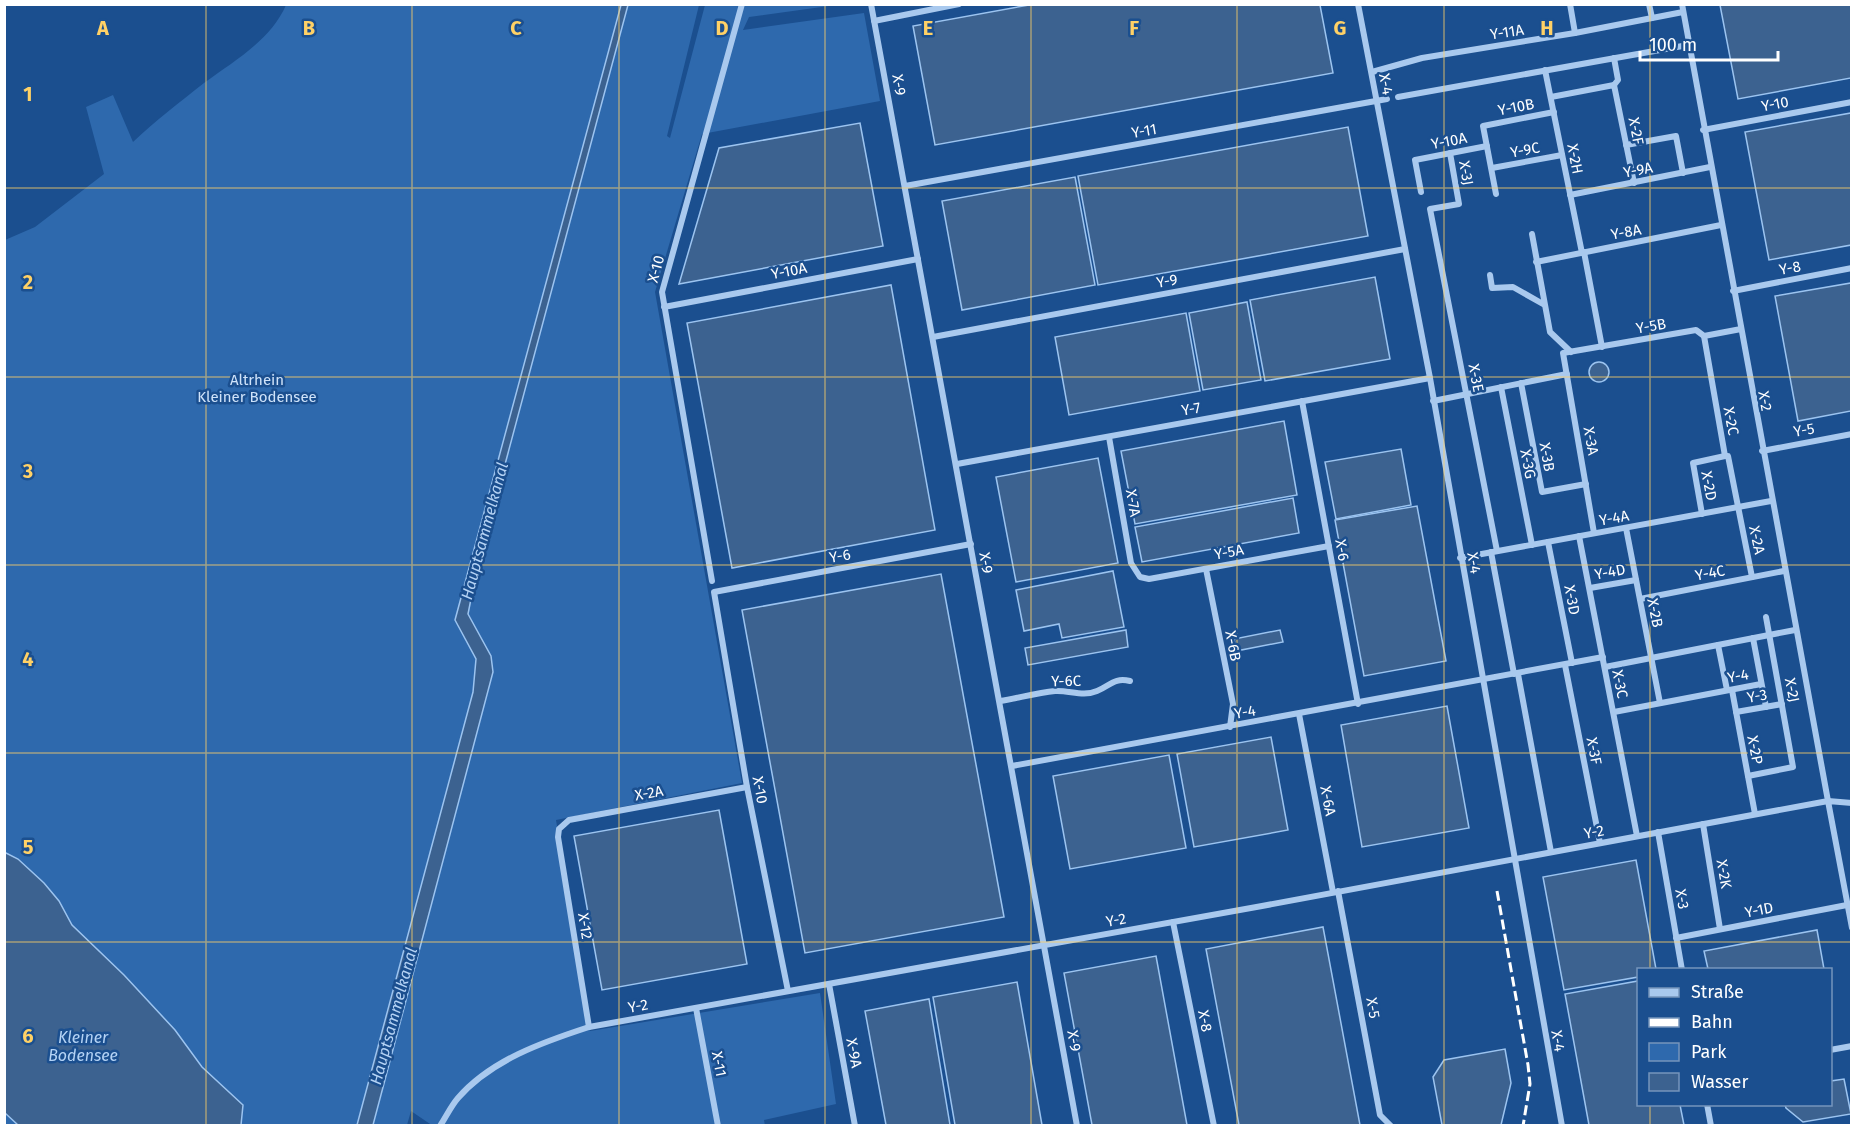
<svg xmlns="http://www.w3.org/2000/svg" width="1856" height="1130" viewBox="0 0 1856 1130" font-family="'Fira Sans',sans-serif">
	<rect width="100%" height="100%" fill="#1b4f8f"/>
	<g fill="#2e69ad">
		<path d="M286,5H622L457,619L474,652L479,675L357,1125L5,1126V240L35,227L104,174L86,107L113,95L133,142C156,120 180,102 204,83C234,61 271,40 286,5Z"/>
		<polygon points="628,5 699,5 667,136 670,138 705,5 836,5 749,17 743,30 864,13 880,101 702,134 655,292 742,783 556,820 590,1031 820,993 836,1104 764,1120 765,1126 433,1126 411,1111 407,1125 373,1126 493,672 468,614 477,569"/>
	</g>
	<g fill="#3c6290" stroke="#9cc4f0" stroke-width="1.5">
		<polygon points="621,5 628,5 477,569 468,614 491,656 493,672 373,1125 357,1125 473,692 476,659 455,620"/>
		<polygon points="1029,5 1320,5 1333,73 935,145 913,26"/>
		<polygon points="1720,5 1851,5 1851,78 1738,99"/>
		<polygon points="1851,113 1851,245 1769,260 1745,132"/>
		<polygon points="860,123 883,246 679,284 719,148"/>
		<polygon points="1348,127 1368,236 1098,285 1078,176"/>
		<polygon points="1075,177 1095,285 962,310 942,201"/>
		<polygon points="1375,277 1390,359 1265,381 1250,300"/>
		<polygon points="1851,283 1851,411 1798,421 1775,296"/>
		<polygon points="891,285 935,530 732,568 687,323"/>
		<polygon points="1247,302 1261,380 1203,390 1189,313"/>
		<polygon points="1186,313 1200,391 1069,415 1055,337"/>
		<circle cx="1599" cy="372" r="10"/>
		<polygon points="1284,421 1297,495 1135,524 1121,451"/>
		<polygon points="1401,449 1411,505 1336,519 1325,462"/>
		<polygon points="1098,458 1118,563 1016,582 996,477"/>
		<polygon points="1293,498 1299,533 1142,562 1135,527"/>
		<polygon points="1417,506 1446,661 1364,676 1335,520"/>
		<polygon points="1113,571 1124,627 1062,638 1059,624 1024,631 1016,590"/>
		<polygon points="941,574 1004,917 805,953 742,610"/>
		<polygon points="1126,630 1128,647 1028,665 1025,648"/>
		<polygon points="1280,630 1283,642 1236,651 1234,639"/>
		<polygon points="1447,706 1469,828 1362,847 1341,725"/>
		<polygon points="1271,737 1288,830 1194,847 1177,754"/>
		<polygon points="1169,755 1186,848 1070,869 1053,776"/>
		<polygon points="719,810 747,964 602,990 574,836"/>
		<polygon points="4,852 18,859 44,883 59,901 72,925 124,975 175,1030 202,1067 243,1105 241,1125 18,1125 5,1113"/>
		<polygon points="1636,860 1656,969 1638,970 1638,977 1564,990 1543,877"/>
		<polygon points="1323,927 1360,1125 1239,1125 1206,949"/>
		<polygon points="1817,930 1824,969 1708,969 1704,951"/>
		<polygon points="1156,956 1187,1125 1092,1125 1064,973"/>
		<polygon points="1638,981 1638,1104 1680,1105 1684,1125 1589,1125 1565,994"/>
		<polygon points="1017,982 1042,1125 955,1125 933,997"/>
		<polygon points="929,999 950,1125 886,1125 865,1011"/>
		<polygon points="1505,1049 1511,1083 1501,1125 1442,1125 1433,1077 1444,1060"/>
		<polygon points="1844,1079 1851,1114 1803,1122 1786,1108 1785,1105 1830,1104 1831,1081"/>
	</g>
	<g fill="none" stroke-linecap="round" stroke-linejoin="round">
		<g stroke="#a9c9ee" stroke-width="6">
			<polyline points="871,4 1077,1126"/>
			<polyline points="1358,4 1430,378 1562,1126"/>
			<polyline points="1570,4 1575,33"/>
			<polyline points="1649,4 1652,18"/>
			<polyline points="874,21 959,4"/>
			<polyline points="1614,58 1618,80 1614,85"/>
			<polyline points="1545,70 1582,253"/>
			<polyline points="1372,72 1422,58 1575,33 1683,12"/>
			<polyline points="1398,97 1688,45"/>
			<polyline points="1551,97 1614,85 1634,183"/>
			<polyline points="1703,130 1852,102"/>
			<polyline points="1626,145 1676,136 1683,173"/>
			<polyline points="1450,153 1459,204 1430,209 1497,551"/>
			<polyline points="1492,168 1562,155"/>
			<polyline points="905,186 1387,99"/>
			<polyline points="1421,192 1415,160 1487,146"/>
			<polyline points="1496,194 1483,126 1554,112"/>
			<polyline points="1570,195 1710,167"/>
			<polyline points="1532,234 1550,332 1571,352"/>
			<polyline points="1584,252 1602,347"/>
			<polyline points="1536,262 1721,225"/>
			<polyline points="1490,275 1492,288 1513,287 1543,304"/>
			<polyline points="1733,291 1852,268"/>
			<polyline points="664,307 918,259"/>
			<polyline points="1704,336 1725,456 1728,456 1752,577"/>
			<polyline points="933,337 1405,249"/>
			<polyline points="1521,383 1542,492 1586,484"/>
			<polyline points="1501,387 1532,545"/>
			<polyline points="1302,401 1358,704"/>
			<polyline points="1433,401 1567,374"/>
			<polyline points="1109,437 1131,563 1140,577 1149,579 1329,546"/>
			<polyline points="1762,451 1852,434"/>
			<polyline points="957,464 1430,378"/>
			<polyline points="1702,514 1693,463 1725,456"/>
			<polyline points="1626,528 1660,703"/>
			<polyline points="1594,533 1563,353 1696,330 1704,336 1741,329"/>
			<polyline points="1579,536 1637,836"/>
			<polyline points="1548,542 1572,663"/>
			<polyline points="1491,552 1514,674"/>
			<polyline points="1460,558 1771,501"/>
			<polyline points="1206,569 1233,704 1230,727"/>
			<polyline points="712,581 662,292 742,4"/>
			<polyline points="1590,588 1636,580"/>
			<polyline points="1640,599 1784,571"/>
			<polyline points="1753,638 1766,707"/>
			<polyline points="1718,645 1727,690"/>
			<polyline points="1565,665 1600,843"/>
			<polyline points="1605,667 1795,630"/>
			<polyline points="1518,674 1551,852"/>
			<polyline points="1732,690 1755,814"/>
			<path d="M1000,701C1018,698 1037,693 1055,691C1069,690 1083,697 1097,691C1110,686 1114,677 1130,681"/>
			<polyline points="1614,712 1761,684"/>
			<polyline points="1736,712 1782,704"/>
			<polyline points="1299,714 1333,892"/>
			<polyline points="1012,766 1603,657"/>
			<polyline points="1748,776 1793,767 1766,617"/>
			<polyline points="1852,803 1828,801 1852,928"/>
			<polyline points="1703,824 1720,929"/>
			<polyline points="1658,832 1682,970"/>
			<polyline points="1338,891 1380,1115 1391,1126"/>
			<polyline points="1173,922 1214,1126"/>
			<polyline points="1676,938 1847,905"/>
			<polyline points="829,984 855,1126"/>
			<polyline points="788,991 747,787 714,592 971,544"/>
			<polyline points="696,1008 718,1126"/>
			<polyline points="589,1027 558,837 559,829 569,820 747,787"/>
			<polyline points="1830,1050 1852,1046"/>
			<polyline points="1707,1104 1711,1126"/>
			<path d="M440,1126C446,1117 451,1106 458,1098C491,1060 543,1042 589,1027L1262,906L1828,801L1682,4"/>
		</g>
		<polyline stroke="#fff" stroke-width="3" stroke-dasharray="10 4.5" stroke-linecap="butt" points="1497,891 1528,1065 1530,1084 1523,1126"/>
	</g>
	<path fill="none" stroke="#ffd166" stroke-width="1.5" stroke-opacity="0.55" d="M206,4V1126M412,4V1126M619,4V1126M825,4V1126M1031,4V1126M1237,4V1126M1444,4V1126M1650,4V970M4,188H1852M4,377H1852M4,565H1852M4,753H1852M4,942H1852M1650,1104V1126"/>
	<g text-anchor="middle" stroke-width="5" stroke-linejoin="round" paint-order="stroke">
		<g font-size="15" fill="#fff" stroke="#1b4f8f">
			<text transform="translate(1507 32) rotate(-9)" y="5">Y-11A</text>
			<text transform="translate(1386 84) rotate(79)" y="5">X-4</text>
			<text transform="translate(899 85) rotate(80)" y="5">X-9</text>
			<text transform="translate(1775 104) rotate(-11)" y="5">Y-10</text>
			<text transform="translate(1516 107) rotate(-11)" y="5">Y-10B</text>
			<text transform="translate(1144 131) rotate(-10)" y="5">Y-11</text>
			<text transform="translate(1636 131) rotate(79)" y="5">X-2F</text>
			<text transform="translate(1449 141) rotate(-11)" y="5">Y-10A</text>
			<text transform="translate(1525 150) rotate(-11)" y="5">Y-9C</text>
			<text transform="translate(1575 159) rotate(79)" y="5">X-2H</text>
			<text transform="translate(1638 170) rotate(-11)" y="5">Y-9A</text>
			<text transform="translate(1466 173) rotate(80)" y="5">X-3J</text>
			<text transform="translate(1626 232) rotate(-11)" y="5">Y-8A</text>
			<text transform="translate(1790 268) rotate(-11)" y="5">Y-8</text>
			<text transform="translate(656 269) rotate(-75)" y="5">X-10</text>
			<text transform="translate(789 271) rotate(-11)" y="5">Y-10A</text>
			<text transform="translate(1167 281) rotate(-10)" y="5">Y-9</text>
			<text transform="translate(1651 326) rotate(-10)" y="5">Y-5B</text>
			<text transform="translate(1476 378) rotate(79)" y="5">X-3E</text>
			<text transform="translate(1765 401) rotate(80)" y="5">X-2</text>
			<text transform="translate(1191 409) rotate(-10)" y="5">Y-7</text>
			<text transform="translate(1731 421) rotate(79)" y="5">X-2C</text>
			<text transform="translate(1804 430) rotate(-10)" y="5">Y-5</text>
			<text transform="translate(1591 441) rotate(80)" y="5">X-3A</text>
			<text transform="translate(1547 457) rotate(80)" y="5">X-3B</text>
			<text transform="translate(1528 464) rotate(79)" y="5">X-3G</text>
			<text transform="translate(1709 486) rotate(79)" y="5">X-2D</text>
			<text transform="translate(1133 503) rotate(80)" y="5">X-7A</text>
			<text transform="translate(1614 518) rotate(-10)" y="5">Y-4A</text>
			<text transform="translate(1757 540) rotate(78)" y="5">X-2A</text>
			<text transform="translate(1342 550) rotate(80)" y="5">X-6</text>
			<text transform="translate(1229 552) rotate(-10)" y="5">Y-5A</text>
			<text transform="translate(840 556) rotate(-10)" y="5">Y-6</text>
			<text transform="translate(986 563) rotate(80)" y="5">X-9</text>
			<text transform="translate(1474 563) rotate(80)" y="5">X-4</text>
			<text transform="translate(1610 572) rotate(-11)" y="5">Y-4D</text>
			<text transform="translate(1710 573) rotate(-11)" y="5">Y-4C</text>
			<text transform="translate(1572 600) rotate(79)" y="5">X-3D</text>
			<text transform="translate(1655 613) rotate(79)" y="5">X-2B</text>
			<text transform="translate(1233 646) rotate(79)" y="5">X-6B</text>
			<text transform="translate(1738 676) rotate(-11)" y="5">Y-4</text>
			<text transform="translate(1066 681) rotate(-1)" y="5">Y-6C</text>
			<text transform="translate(1620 684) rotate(79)" y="5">X-3C</text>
			<text transform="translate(1792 690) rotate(79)" y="5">X-2J</text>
			<text transform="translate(1757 696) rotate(-10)" y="5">Y-3</text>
			<text transform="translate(1245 712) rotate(-10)" y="5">Y-4</text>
			<text transform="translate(1755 750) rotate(79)" y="5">X-2P</text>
			<text transform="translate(1594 751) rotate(79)" y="5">X-3F</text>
			<text transform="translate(760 790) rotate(79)" y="5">X-10</text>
			<text transform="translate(649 793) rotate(-10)" y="5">X-2A</text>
			<text transform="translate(1328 801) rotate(79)" y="5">X-6A</text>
			<text transform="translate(1594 832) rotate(-10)" y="5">Y-2</text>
			<text transform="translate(1724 874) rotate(80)" y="5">X-2K</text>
			<text transform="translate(1682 899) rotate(80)" y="5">X-3</text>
			<text transform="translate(1759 910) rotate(-11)" y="5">Y-1D</text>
			<text transform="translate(1116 920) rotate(-10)" y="5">Y-2</text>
			<text transform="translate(585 926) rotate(81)" y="5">X-12</text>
			<text transform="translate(638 1006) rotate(-10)" y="5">Y-2</text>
			<text transform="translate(1373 1008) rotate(80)" y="5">X-5</text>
			<text transform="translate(1205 1021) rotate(79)" y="5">X-8</text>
			<text transform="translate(1074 1041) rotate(80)" y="5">X-9</text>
			<text transform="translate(1558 1041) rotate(80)" y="5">X-4</text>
			<text transform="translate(854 1053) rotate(79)" y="5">X-9A</text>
			<text transform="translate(719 1064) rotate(79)" y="5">X-11</text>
		</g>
		<g font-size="15" fill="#cfe3fa" stroke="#1b4f8f">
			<text x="257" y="385">Altrhein<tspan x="257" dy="17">Kleiner Bodensee</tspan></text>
		</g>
		<g font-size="16" font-style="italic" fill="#b5d3f5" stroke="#1b4f8f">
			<text transform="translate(484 531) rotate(-75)" y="6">Hauptsammelkanal</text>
			<text transform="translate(393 1016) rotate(-75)" y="6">Hauptsammelkanal</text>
			<text x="83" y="1043">Kleiner<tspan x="83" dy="18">Bodensee</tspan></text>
		</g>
	</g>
	<g font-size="20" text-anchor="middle" font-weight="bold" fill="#ffd166" stroke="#1b4f8f" stroke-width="5" stroke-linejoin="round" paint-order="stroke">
		<text x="103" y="35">A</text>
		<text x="309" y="35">B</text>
		<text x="516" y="35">C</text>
		<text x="722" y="35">D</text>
		<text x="928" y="35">E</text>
		<text x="1134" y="35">F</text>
		<text x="1340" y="35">G</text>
		<text x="1547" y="35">H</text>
		<text x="28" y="101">1</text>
		<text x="28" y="289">2</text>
		<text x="28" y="478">3</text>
		<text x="28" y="666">4</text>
		<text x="28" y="854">5</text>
		<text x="28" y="1043">6</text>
	</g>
	<rect width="1856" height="1130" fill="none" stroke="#ffffff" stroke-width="12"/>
	<rect x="1637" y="968" width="195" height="138" fill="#1b4f8f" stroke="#7695bc" stroke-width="1.5"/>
	<rect x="1649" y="988" width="30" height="9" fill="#a9c9ee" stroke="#7695bc" stroke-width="1.5"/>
	<text x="1691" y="998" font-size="18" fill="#ffffff">Straße</text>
	<rect x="1649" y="1018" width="30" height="9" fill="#ffffff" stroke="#7695bc" stroke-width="1.5"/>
	<text x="1691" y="1028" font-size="18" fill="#ffffff">Bahn</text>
	<rect x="1649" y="1043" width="30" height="18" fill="#2e69ad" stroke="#7695bc" stroke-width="1.5"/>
	<text x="1691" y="1058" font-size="18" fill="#ffffff">Park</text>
	<rect x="1649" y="1073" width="30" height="18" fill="#3c6290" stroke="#7695bc" stroke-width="1.5"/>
	<text x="1691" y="1088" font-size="18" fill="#ffffff">Wasser</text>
	<path d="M1640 51v9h138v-9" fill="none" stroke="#ffffff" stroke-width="3"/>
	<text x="1649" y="51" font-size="18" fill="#ffffff" stroke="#1b4f8f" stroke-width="4.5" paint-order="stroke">100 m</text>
</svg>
